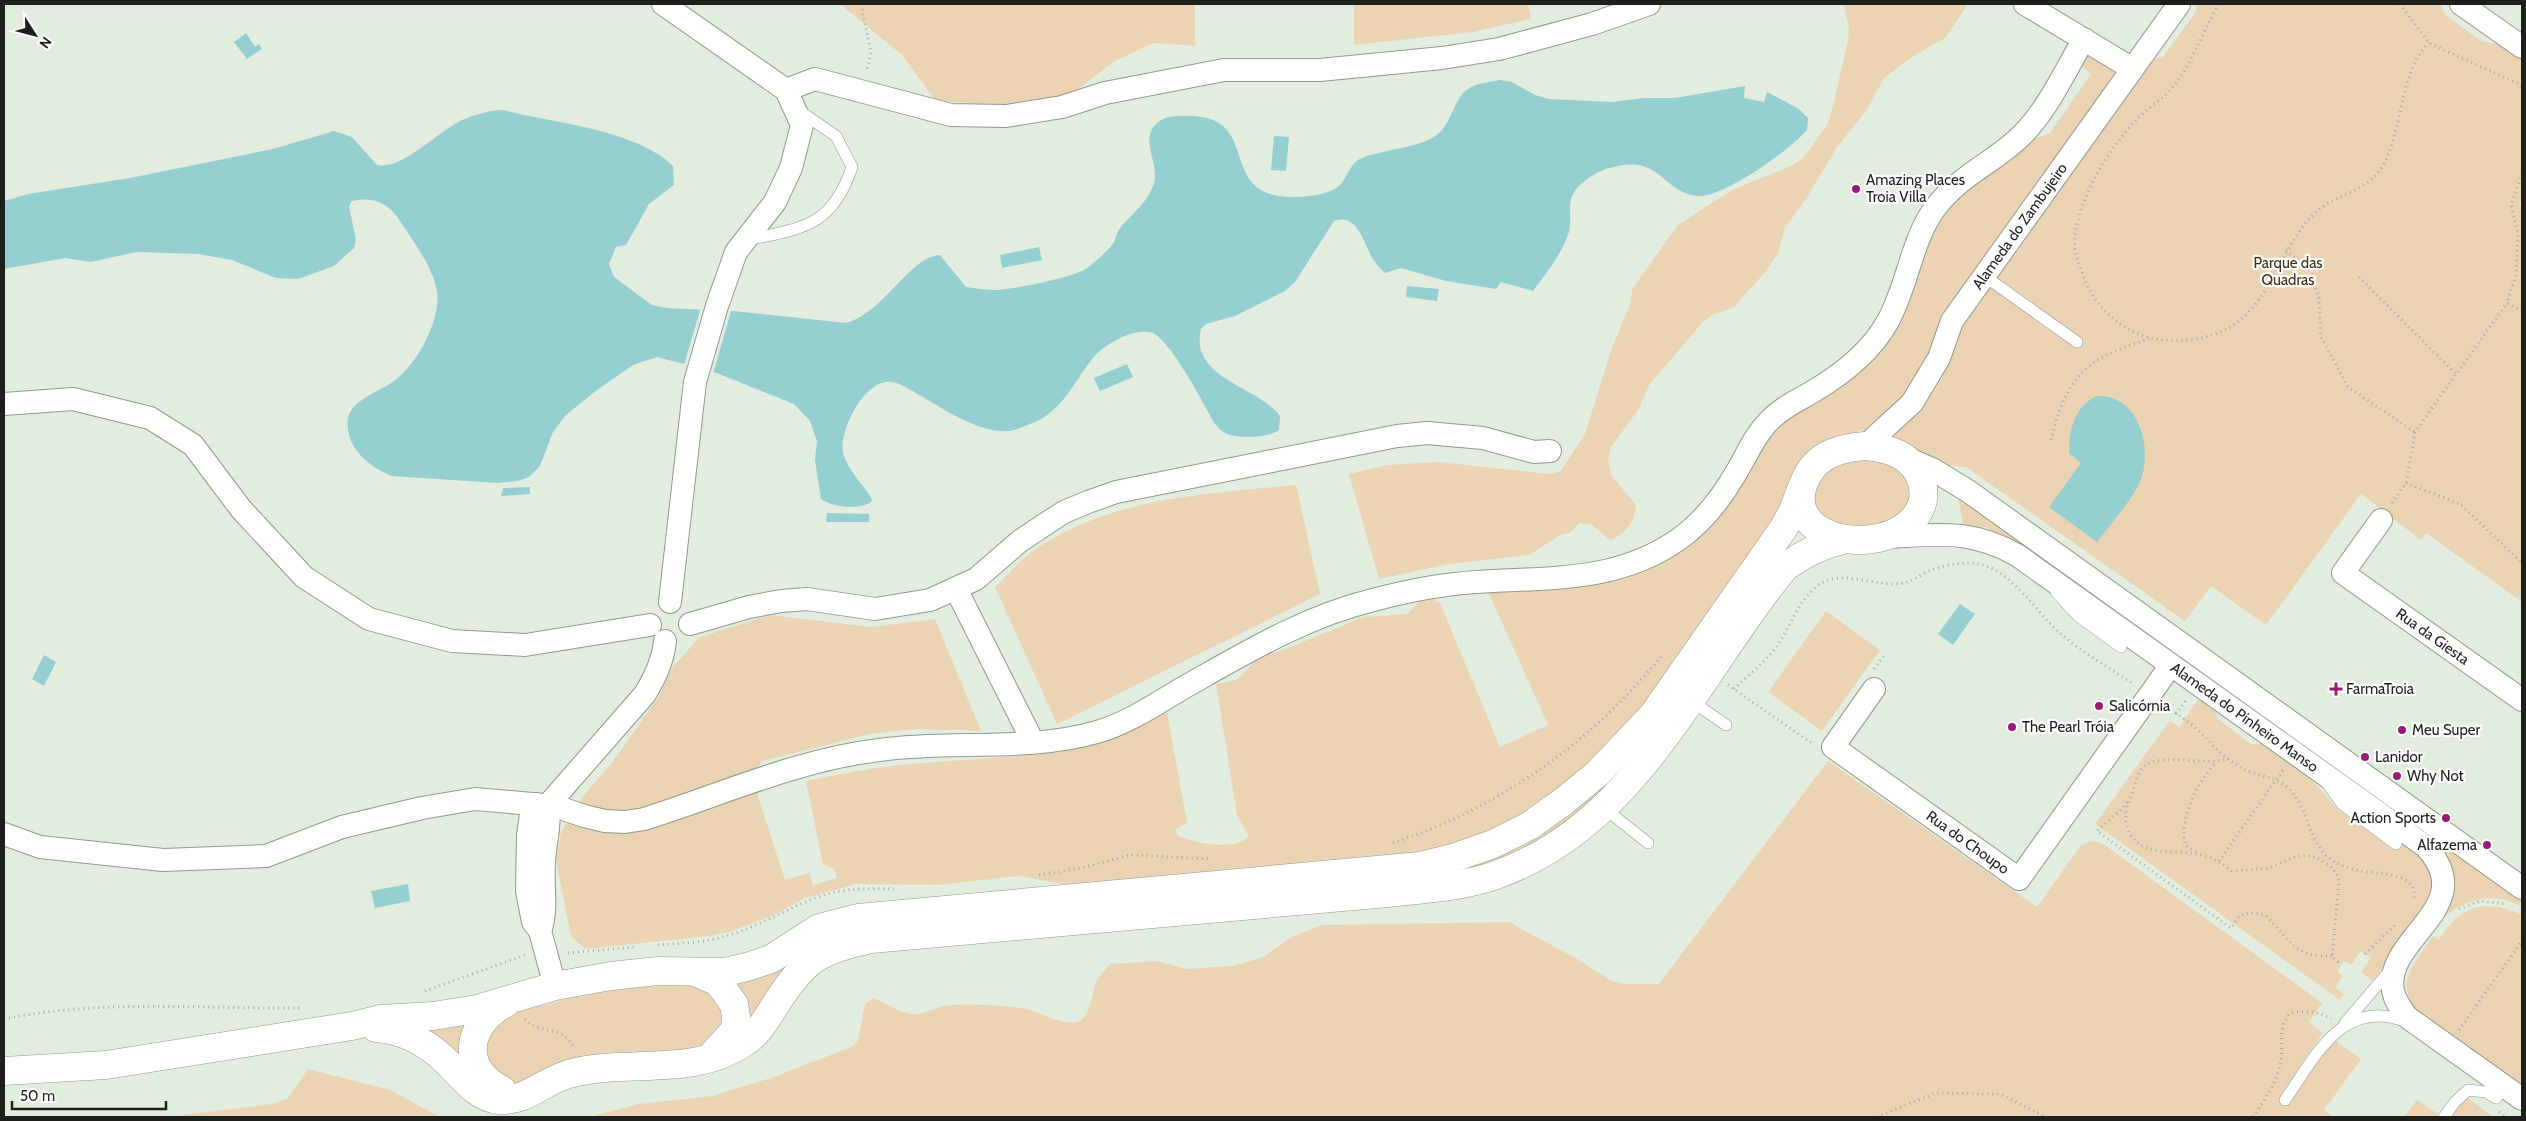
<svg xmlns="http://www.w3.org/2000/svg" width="2526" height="1121" viewBox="0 0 2526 1121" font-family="Cabin,sans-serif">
	<rect width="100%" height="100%" fill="#e2eddf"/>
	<g fill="#ead4b4">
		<polygon points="840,4 1195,4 1195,46 1154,43 1115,61 1077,90 1030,106 936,101 902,55"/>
		<polygon points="1354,4 1528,4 1531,19 1473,32 1354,45"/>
		<path d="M1844,4H1964L1966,7L1945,38L1913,56L1884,78L1866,111L1837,147L1806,199L1785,228L1778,253L1765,272L1734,307L1712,315L1702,323L1649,385L1639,409L1611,447L1608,459L1611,475L1636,505C1634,522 1627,534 1610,540L1591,524L1579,523L1571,532L1560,535L1529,555L1449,564L1379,579L1349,474L1387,465L1439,462L1549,474L1560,472L1585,434L1612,348L1631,302L1632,289L1678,225L1732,190L1793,165L1803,158L1826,127L1831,114L1848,41L1849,29Z"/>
		<polygon points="2197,4 2440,4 2446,15 2481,41 2505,46 2522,59 2522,201 2519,205 2522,208 2522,602 2426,533 2421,540 2361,494 2266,625 2211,586 2185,621 1966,467 1947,465 1886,437 1924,404 1943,376 1962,327 2151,59 2163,57 2195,13"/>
		<path d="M2085,50L2122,73L1921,379L1879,420L1865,429L1835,440L1800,462L1791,479L1786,500L1772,523L1652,695L1615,742L1549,798L1501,827L1427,853L1074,886L1019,876L938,885L856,884L805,898L771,916L729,932L709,936L585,949L571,936L556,861L561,832L583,796L614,760L659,696L671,669L700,637L770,615L871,627L935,619L981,731L915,729L870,734L762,761L756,769L755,787L785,880L809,873L813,885L837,878L834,869L823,864L806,781C841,774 876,767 911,764C975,758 1039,759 1101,741C1123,735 1146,721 1167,712L1187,823L1176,829L1177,835C1193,844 1237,851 1249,836L1237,815L1216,684L1237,680L1261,654L1278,652L1364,617L1407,614L1422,600L1429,597L1440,603L1500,747L1548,725L1487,589L1555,587L1626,579L1655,565L1772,427L1840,384L1940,213L1965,186L2031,140L2050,133L2091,74L2077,63Z"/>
		<polygon points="1855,460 1876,460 1902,469 1914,490 1900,518 1858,531 1817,515 1811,490 1829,468"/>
		<path d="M1296,485L1320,594L1057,724L995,587C1008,575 1020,560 1034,550C1112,497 1205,494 1296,485Z"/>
		<polygon points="1958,498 2035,552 2033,555 1985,527 1963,524"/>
		<polygon points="1826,611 1880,650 1822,731 1768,692"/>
		<polygon points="2200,697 2212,705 2218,719 2251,744 2266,744 2310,778 2337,808 2393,849 2400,841 2429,864 2433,894 2373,981 2361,972 2371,958 2361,951 2351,965 2344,961 2337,971 2343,976 2335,987 2344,994 2340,1000 2095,824 2170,720 2179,727"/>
		<path d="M1639,748C1611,789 1572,824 1529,849C1509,861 1479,868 1457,876L1454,870Z"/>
		<path d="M1828,761L2037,907L2082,844L2093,841L2102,843L2322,1003L2309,1022L2323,1033L2280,1096L2333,1039L2361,1059L2324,1110L2333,1117H589L639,1104L712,1096L774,1077L854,1046L858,1040L865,1004L873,998C887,1003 897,1012 912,1014C924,1016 933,1007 945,1006C970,1003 996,1005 1021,1008C1037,1010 1061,1026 1077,1022C1092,1018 1091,990 1098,979C1101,974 1106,969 1110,964L1156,961L1187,969L1233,966L1263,957L1293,936L1323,925L1509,922L1579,960L1611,981L1625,984H1659Z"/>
		<path d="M2433,837L2522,900V906C2490,893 2470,896 2443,918L2441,916C2453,899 2458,876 2448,856C2444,850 2437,844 2431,839Z"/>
		<path d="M2485,906L2500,907L2522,914V1088L2423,1017C2391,985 2412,967 2433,936L2439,940C2452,921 2461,909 2485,906Z"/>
		<polygon points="793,961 770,987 750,1024 731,982"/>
		<polygon points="657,983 699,984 711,990 727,1018 711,1045 512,1083 491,1072 482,1039 508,1014 603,990"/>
		<path d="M474,1015L462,1058L406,1024C434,1030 451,1035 474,1015Z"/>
		<polygon points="308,1069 390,1090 440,1117 167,1117 272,1104 288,1098"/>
		<polygon points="2465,1096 2493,1117 2449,1117"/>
		<polygon points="2417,1100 2438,1114 2435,1117 2404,1117"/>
	</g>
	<g fill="#96cfd2">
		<polygon points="246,33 255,47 259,44 262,49 247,59 234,42"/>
		<path d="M1500,80L1512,82L1535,95L1549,99L1612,102L1644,98H1675L1745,86L1744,98L1764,102L1767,92L1799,109L1808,118L1807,130C1790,150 1724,197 1699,196C1663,194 1661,154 1614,167C1600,170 1589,176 1578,187C1567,198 1571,212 1570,226C1568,246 1545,275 1533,291L1501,282L1496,289L1446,281L1401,268L1385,273C1381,269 1377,265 1374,261C1364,246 1359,212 1334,221L1295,282L1285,291L1235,316L1206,324L1201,329C1189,379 1259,386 1280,416L1279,430C1268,438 1240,439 1227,434C1222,432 1218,427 1215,424C1204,405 1169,336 1150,332C1133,328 1103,345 1093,358C1075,380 1064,409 1035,422C1026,425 1016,431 1006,431C981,433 944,410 923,397C913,392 903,384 892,382C866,377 839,429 843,452C846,467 862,484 871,497L872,501C860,511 832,507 821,499L815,460L817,441L810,421L794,404L714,372L657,357L633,365L597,390L566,415L553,432L540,466L529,477L518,481L498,483L392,476C368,467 344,446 348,418C352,400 378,392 391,383C415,369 442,319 437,291C432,266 414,242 400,221C389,203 373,196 352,201L349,206L356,240L354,248L334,266L298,279L276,278L232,260L198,254L136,252L91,262L65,258L4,269V201L28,194L130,178L273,149L334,131L352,137L377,165C403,170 438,131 462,120C474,115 489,110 503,110C553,123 635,129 673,166L674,185L649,204L626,245L616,247L609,264L614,277L652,305L666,308L733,311L846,323C884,313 910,256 940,255L966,287C975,288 986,290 996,290C1014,289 1073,278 1087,268C1095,262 1108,251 1114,242C1116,238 1117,232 1120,228C1131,215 1149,201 1154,183C1160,161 1136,137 1161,120C1169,115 1181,116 1190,116C1264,117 1214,198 1294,197C1308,197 1329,195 1340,185C1347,178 1350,165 1358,160C1378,149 1419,149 1437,135C1452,123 1454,98 1468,89C1477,83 1489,82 1500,80Z"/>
		<polygon points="1274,136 1289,137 1286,171 1271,170"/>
		<polygon points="1039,247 1042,260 1002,268 1000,255"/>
		<polygon points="1407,286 1439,289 1437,301 1406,297"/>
		<polygon points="1127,364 1133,377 1100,391 1094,378"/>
		<path d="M2097,396C2139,394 2154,449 2140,482C2130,503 2111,523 2097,542L2049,507L2081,463L2069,453C2069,431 2074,406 2097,396Z"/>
		<polygon points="530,487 530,494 501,496 503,488"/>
		<polygon points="827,513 869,514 869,522 826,522"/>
		<polygon points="1960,604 1975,614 1953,645 1938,634"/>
		<polygon points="44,655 56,662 44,686 32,679"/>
		<polygon points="408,884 410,901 375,908 371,891"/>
	</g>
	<polygon fill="#e2eddf" points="701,307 731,311 713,374 684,365"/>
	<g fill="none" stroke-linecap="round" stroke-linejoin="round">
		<defs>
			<g id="lane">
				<path d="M747,240C803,228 832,227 852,167L836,136L801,112"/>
				<polyline points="1983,275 2077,342"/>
				<polyline points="2056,592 2078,616 2121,647"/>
				<polyline points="1690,700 1726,725"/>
				<polyline points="2327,783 2342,804 2396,844"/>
				<polyline points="1604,808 1648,843"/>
				<polyline points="2345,1023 2392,968"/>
				<path d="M2285,1100C2315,1057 2343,996 2407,1022"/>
				<polyline points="2444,1117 2455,1102 2468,1090 2486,1092 2496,1098 2505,1087"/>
			</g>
			<g id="street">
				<polyline points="663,4 786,90 802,125 791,168 775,202 736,252 717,306 695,382 670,602"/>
				<polyline points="2025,4 2131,68"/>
				<polyline points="2461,4 2522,47"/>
				<polyline points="786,90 815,79 951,115 1006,116 1062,107 1105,93 1224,70 1320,70 1442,58 1499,49 1592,24 1649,4"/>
				<polyline points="4,404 73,399 150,418 193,445 241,509 304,577 369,619 452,641 525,645 650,625"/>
				<path id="s1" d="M1865,446L1912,403L1939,358L1952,321L2179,4"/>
				<polyline points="1902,456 1932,469 1968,491 2522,888"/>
				<path id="s2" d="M2381,520L2343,573L2522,700"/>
				<path id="s3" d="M1884,537C1936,535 1969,528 2017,555L2425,846C2483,907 2383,937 2393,991C2395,1001 2401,1009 2407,1017L2522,1099"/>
				<polyline points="956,589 1033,742"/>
				<polyline points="690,624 749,607 781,601 807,599 875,609 930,600 976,579 1020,541 1044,525 1064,512 1088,502 1116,492 1272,461 1397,436 1427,433 1483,438 1534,452 1550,451"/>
				<path id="s4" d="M1874,689L1833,747L2019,879L2171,665"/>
				<polyline points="536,804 531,814 528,835 527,891 533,922 540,931 555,986"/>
				<path d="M4,834L40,847L163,860L266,856L342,827L422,808L475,799L555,806L584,816L605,821L625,822L644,819C723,794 797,760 879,750C951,740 1027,752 1097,732C1128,723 1156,704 1183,688C1245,653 1304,617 1373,600C1407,591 1442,584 1477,582C1549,577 1617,583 1679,539C1703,522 1722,497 1736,473C1747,455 1754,436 1769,421C1781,408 1797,401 1812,392C1843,374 1871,352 1888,321C1908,285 1911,241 1935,208C1962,173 1994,163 2022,135C2048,109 2065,71 2084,39"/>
				<path d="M540,931C548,909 542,885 544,862C545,842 551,825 548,805L645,694C655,677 663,661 665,641"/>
			</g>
			<g id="secondary">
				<path d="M1865,446C1876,447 1888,449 1898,454C1922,466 1932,496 1915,517C1879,561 1774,539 1807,476C1819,453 1842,448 1865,446Z"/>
				<polyline points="695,972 718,982 734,1004 736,1017 735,1030 713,1054"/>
				<path d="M376,1028C404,1030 428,1043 448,1063C463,1078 477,1098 499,1100C526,1102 545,1080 569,1074C626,1058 694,1078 745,1042C759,1033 767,1018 776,1004C805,959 819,950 871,939L1388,893C1424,889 1462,887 1496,875C1638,825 1696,675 1785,567C1803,554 1820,545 1842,540"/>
				<polyline points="4,1071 106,1065 352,1026 380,1019 433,1016 477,1009 555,986 611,976 658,971 725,972 747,967 771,959 819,928 858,918 1420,866 1456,857 1493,844 1529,826 1564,801 1598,773 1653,715 1783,529 1793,511 1802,487"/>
				<path d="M502,1090C459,1068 466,1024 506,1003"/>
			</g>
		</defs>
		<use href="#lane" stroke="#8f988b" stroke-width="12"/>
		<use href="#street" stroke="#8f988b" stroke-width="24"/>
		<use href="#secondary" stroke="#8f988b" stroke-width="29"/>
		<g stroke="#a6aea3" stroke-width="3" stroke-dasharray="1 4" stroke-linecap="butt">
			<polyline points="861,4 871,53 867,70"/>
			<path d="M2219,4C2203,30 2195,58 2176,83C2166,97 2150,106 2138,118C2110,147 2078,197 2075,238C2073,251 2079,263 2083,275C2092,302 2115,325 2141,335C2170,346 2216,341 2240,320C2273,293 2282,246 2313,215C2332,195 2364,193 2380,170C2404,134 2398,72 2429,43"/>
			<polyline points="2400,4 2429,43 2519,84 2522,88"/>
			<polyline points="2522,173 2511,205 2518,234 2516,275 2507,303 2522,311"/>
			<polyline points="2286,250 2311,272 2319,299 2321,337 2348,387 2415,432"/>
			<polyline points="2359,277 2456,374"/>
			<path d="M2051,440C2067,375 2086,358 2149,339"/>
			<polyline points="2406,483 2460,504 2522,563"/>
			<polyline points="2392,503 2406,483 2415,432 2507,303"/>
			<polyline points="1874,669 1884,656"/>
			<polyline points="1728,685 1813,744"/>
			<path d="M1734,689C1747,676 1763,664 1774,650C1790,630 1796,603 1816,587C1838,568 1870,585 1896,584C1910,584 1919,575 1931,570C1942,566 1956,563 1968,563C2008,562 2034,611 2061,634C2083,653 2110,668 2133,684"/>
			<path d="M2167,707C2177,714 2188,721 2198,730C2209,740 2218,753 2231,761C2237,765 2242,769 2248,771C2262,777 2277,777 2289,789C2309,808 2307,840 2329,858C2338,865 2350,869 2361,871C2376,874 2418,871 2414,899"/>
			<polyline points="2176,714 2186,700"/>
			<path d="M2229,759C2207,766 2163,753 2146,765C2135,773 2135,788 2130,799C2126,808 2124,820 2128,829C2140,860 2176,848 2202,855C2214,858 2222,864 2232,871L2270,868L2294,857L2305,855L2317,858L2330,866L2337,874L2339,883L2332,956L2341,965"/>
			<path d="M2127,802L2122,809L2097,831L2231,928L2240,915L2251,913L2265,915C2292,940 2291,957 2332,956"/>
			<path d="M1393,843C1474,816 1547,772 1609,713C1628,695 1645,675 1663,655"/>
			<path d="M2196,852L2185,845C2180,817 2196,784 2215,764"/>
			<polyline points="2219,861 2283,770"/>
			<polyline points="1039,875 1081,868 1131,855 1211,859"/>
			<polyline points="2459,909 2480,901 2505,904"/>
			<path d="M658,945C680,943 705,943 726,936C759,927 787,908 818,897C843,888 868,888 894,889"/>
			<polyline points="568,953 634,947"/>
			<polyline points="2365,954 2395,925"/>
			<polyline points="425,991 525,955"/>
			<path d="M4,1019C101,999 201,1009 300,1008"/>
			<path d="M525,1019C541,1036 563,1024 574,1048"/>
			<polyline points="2459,1030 2522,941"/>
			<polyline points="2499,1112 2507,1117"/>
			<polyline points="1877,1117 1935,1093 2000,1094 2046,1117"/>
			<path d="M2253,1117C2263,1102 2274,1087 2279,1069C2286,1049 2275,1032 2290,1013C2305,1010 2318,1011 2331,1019"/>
		</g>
		<use href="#lane" stroke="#fff" stroke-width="11"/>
		<use href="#street" stroke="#fff" stroke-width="22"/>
		<use href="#secondary" stroke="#fff" stroke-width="28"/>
	</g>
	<g fill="#971b74" stroke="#fff" stroke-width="2">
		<circle cx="1856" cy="189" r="5"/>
		<path d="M2333.5 681.5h5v5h5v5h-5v5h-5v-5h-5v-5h5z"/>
		<circle cx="2099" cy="706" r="5"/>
		<circle cx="2012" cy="727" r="5"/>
		<circle cx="2402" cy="730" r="5"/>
		<circle cx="2365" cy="757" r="5"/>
		<circle cx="2397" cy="776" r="5"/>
		<circle cx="2446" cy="818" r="5"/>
		<circle cx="2487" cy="845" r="5"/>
	</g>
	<g text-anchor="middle" stroke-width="4.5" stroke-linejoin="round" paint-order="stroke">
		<g font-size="15" fill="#1c1f1a" stroke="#fff" text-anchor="start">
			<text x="1866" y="185">Amazing Places<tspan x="1866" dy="17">Troia Villa</tspan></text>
			<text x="2346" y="694">FarmaTroia</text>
			<text x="2109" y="711">Salicórnia</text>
			<text x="2022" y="732">The Pearl Tróia</text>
			<text x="2412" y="735">Meu Super</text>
			<text x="2375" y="762">Lanidor</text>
			<text x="2407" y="781">Why Not</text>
			<text x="2436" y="823" text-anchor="end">Action Sports</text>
			<text x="2477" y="850" text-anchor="end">Alfazema</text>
		</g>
		<g font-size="15" fill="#1c1f1a" stroke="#fff">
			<text dy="5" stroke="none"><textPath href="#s1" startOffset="272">Alameda do Zambujeiro</textPath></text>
			<text dy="5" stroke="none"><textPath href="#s2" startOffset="175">Rua da Giesta</textPath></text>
			<text dy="5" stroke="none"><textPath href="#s3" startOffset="416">Alameda do Pinheiro Manso</textPath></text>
			<text dy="5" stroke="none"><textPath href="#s4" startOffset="236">Rua do Choupo</textPath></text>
		</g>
		<g font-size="15" fill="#422e0f" stroke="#fff">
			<text x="2288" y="268">Parque das<tspan x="2288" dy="17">Quadras</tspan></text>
		</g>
	</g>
	<rect width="2526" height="1121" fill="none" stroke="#1c1f1a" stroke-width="10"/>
	<g transform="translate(35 35) rotate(126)" stroke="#ffffff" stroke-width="4" paint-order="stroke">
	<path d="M0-4L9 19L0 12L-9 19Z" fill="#1c1f1a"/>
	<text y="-8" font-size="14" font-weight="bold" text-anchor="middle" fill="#1c1f1a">N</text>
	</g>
	<path d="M12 1101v8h154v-8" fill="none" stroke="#1c1f1a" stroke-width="2.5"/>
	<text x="20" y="1101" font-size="15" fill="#1c1f1a" stroke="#ffffff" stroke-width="4" paint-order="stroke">50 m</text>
</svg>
